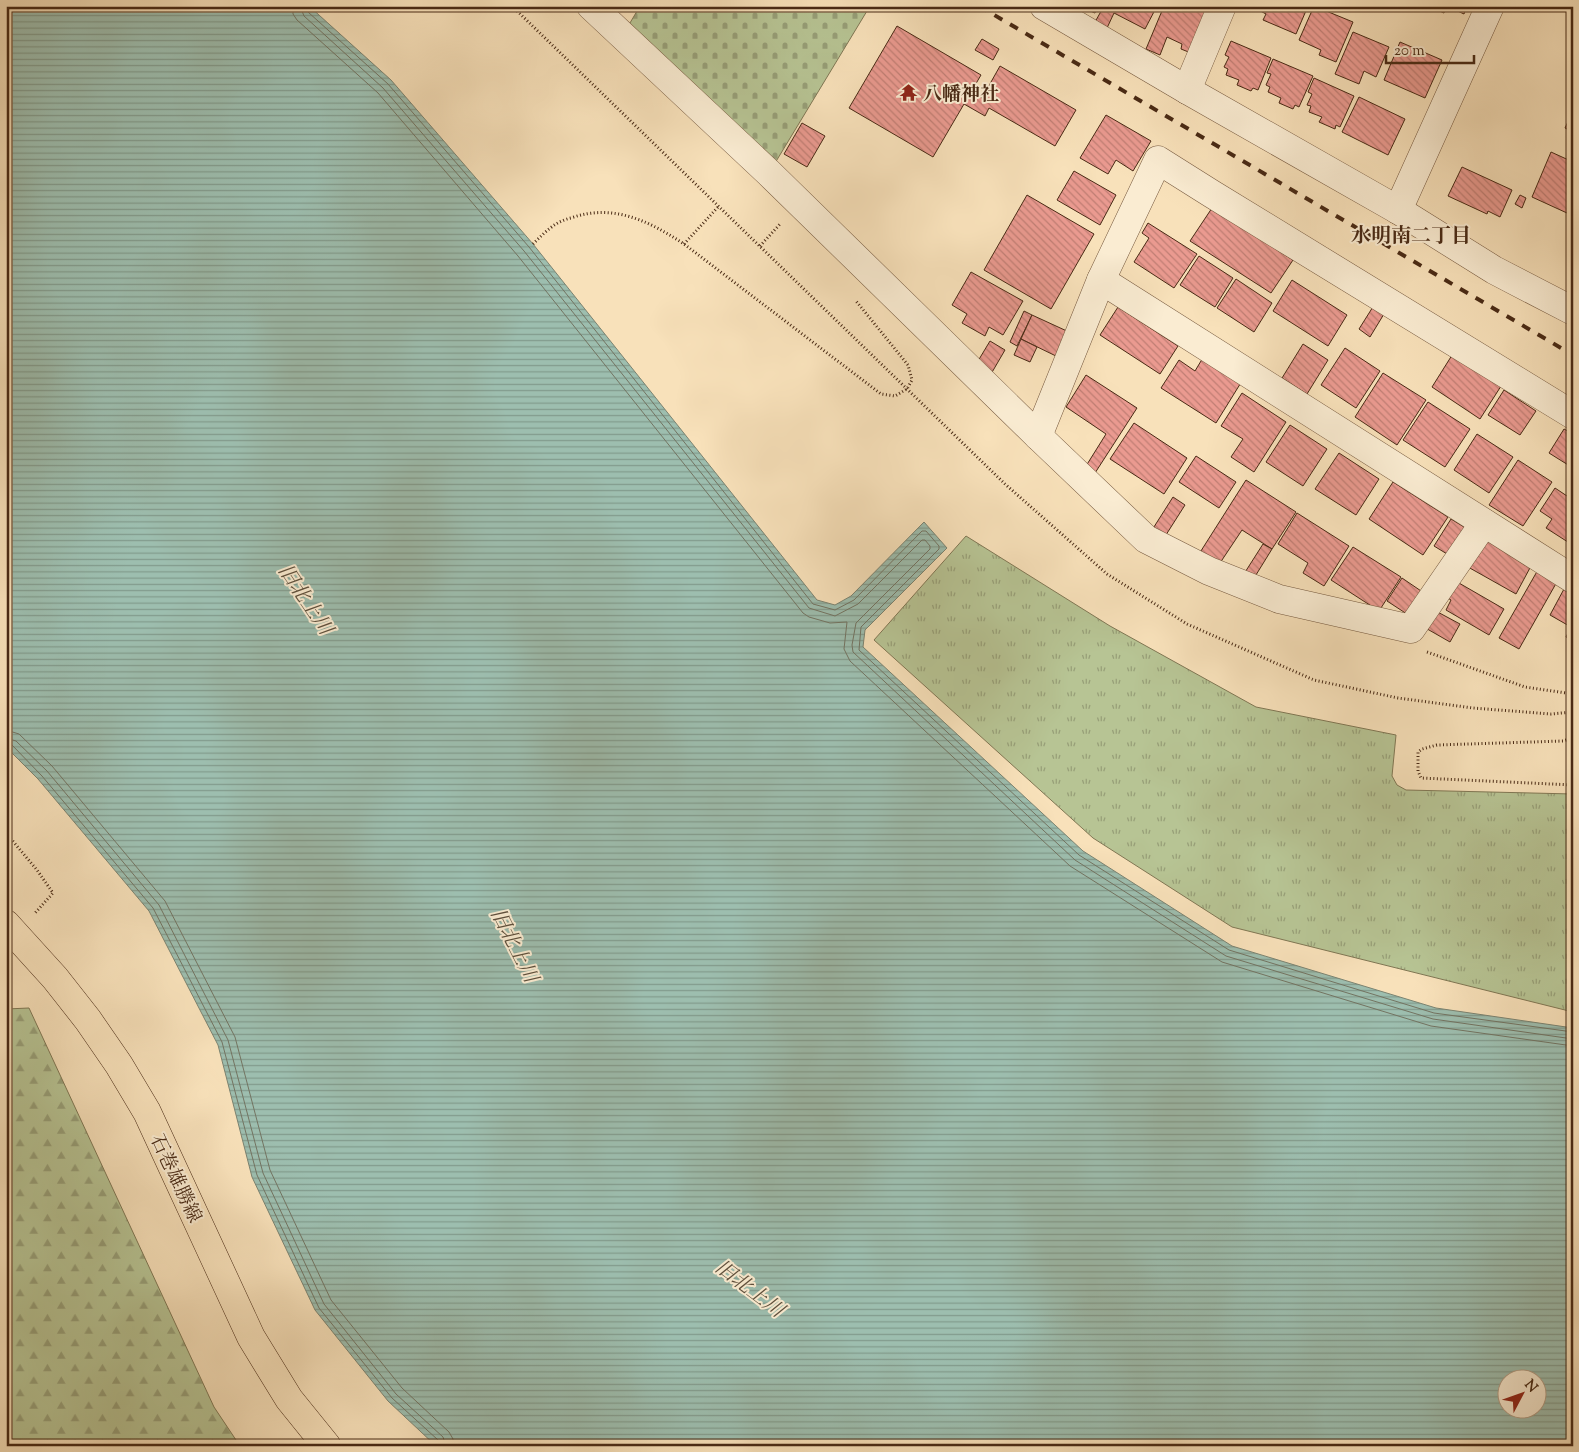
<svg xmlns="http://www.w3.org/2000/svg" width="1579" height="1452" viewBox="0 0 1579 1452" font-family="'Sorts Mill Goudy','Noto Serif JP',serif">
	<defs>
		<pattern id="grass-tufts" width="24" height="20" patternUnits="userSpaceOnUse" patternTransform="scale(1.25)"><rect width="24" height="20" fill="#b7c494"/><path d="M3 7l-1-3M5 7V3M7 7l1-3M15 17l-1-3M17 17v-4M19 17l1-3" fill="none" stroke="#979f78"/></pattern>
		<pattern id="forest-firs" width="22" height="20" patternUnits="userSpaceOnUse" patternTransform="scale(1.25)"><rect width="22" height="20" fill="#b7c494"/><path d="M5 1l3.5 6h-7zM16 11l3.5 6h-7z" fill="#979f78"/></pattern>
		<pattern id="cemetery-stones" width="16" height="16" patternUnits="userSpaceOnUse" patternTransform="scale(1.25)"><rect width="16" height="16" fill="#b7c494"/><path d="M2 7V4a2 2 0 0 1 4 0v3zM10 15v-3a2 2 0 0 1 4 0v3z" fill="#979f78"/></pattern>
		<pattern id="water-rules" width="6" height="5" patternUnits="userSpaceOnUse" patternTransform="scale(1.25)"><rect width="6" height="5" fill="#9dbeaf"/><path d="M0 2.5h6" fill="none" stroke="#829b8d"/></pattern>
		<pattern id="building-back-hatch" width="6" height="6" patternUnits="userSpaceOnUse" patternTransform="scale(1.25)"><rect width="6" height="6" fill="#ea9a90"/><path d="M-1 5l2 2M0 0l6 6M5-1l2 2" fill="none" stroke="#c07e74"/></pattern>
	</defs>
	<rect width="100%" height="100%" fill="#f8e1ba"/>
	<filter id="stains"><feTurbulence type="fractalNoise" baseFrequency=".004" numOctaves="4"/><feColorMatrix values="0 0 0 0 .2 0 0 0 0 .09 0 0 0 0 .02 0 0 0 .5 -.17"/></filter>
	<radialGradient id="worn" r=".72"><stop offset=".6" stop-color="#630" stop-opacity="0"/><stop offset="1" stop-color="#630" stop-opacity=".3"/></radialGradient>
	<polygon fill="url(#grass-tufts)" stroke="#807754" points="966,536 1110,626 1256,707 1396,735 1392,776 1397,785 1406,790 1573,794 1573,1012 1232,927 1093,838 874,640"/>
	<polygon fill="url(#forest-firs)" stroke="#807754" points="29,1008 214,1407 240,1446 6,1446 6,1009"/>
	<polygon fill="url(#cemetery-stones)" stroke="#807754" points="640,6 870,6 769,173 627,28"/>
	<path fill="url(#water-rules)" stroke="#7b8371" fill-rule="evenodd" d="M6,6H309L391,80L533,244L817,600L835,605L851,596L924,522L947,548L865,630L863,647L1083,851L1232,946L1436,1008L1573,1028V1446H436L388,1401L315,1310L252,1177L218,1045L149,911L38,779L6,747ZM1506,1380H1536V1410H1506Z"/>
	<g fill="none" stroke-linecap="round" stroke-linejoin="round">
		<g stroke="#737462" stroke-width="1">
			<polyline points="293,6 293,14 297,20 378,93 518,256 803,613 809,617 830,623 847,622 844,649 850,661 1070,866 1222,962 1431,1026 1573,1046"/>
			<polyline points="300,6 304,16 383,88 524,251 809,608 835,616 858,604 922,540 925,540 930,546 930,549 856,623 852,645 853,652 1075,860 1226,956 1433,1019 1573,1039"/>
			<polyline points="306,6 308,12 388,84 529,247 813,604 835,610 854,600 922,531 926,531 939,546 939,549 861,627 859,650 1079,855 1229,950 1434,1013 1573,1032"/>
			<polyline points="6,730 19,734 52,766 165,901 235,1037 270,1170 331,1300 402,1388 449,1432 453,1439 453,1446"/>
			<polyline points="6,738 16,741 47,771 159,905 228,1040 263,1173 324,1304 396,1394 443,1437 446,1446"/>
			<polyline points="6,744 12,745 42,776 153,908 222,1042 257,1175 319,1308 392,1398 438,1440 439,1446"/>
		</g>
	</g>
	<g fill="url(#building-back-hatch)" stroke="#492a15">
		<polygon points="1084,6 1098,6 1095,13 1083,8"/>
		<polygon points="1104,6 1157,6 1145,29 1114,13 1107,28 1095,22"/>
		<polygon points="1164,6 1211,6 1191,53 1181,49 1182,44 1167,37 1160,55 1146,49"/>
		<polygon points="1251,6 1308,6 1296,34 1263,20 1266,14"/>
		<polygon points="1314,6 1353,22 1336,62 1319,55 1321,50 1299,40"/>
		<polygon points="1434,6 1467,6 1464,14 1447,6 1444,13 1433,8"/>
		<polygon points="897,26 981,75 933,157 849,108"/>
		<polygon points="1353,32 1389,47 1376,77 1364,71 1359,84 1335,74"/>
		<polygon points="982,39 999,49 993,60 975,50"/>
		<polygon points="1231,41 1271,58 1258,90 1253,88 1251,91 1237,85 1239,80 1226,75 1228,69 1224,67 1229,57 1225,55"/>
		<polygon points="1400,42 1442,60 1425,98 1384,80"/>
		<polygon points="1273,59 1313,76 1299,107 1295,105 1293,109 1279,103 1281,98 1268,92 1270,87 1266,85 1271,74 1267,73"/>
		<polygon points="1000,66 1076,110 1055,146 989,108 985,116 964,104 972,92 982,98"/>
		<polygon points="1314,78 1354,96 1340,127 1336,125 1335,129 1319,122 1322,117 1309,112 1311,106 1307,105 1312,94 1308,92"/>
		<polygon points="1359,97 1405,119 1388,155 1342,132"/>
		<polygon points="1573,111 1573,132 1565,128"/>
		<polygon points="1106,115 1151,141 1133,171 1116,160 1108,174 1080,158"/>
		<polygon points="802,123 825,136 807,167 784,154"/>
		<polygon points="1551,152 1573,162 1573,207 1571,206 1567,213 1532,197"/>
		<polygon points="1462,167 1512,190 1500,217 1488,211 1487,214 1448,196"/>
		<polygon points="1074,171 1116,195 1100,225 1057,200"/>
		<polygon points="1027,195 1094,234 1051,309 984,270"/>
		<polygon points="1520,195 1526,198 1522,208 1515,204"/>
		<polygon points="1212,208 1293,260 1271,293 1190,241"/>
		<polygon points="1148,223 1197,254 1174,288 1134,262 1149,238 1142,233"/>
		<polygon points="1199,256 1233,278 1215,307 1180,285"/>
		<polygon points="971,272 1023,301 1003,335 989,327 985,336 962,323 967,314 952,305"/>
		<polygon points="1236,279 1272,303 1254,332 1217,308"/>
		<polygon points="1292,280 1347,315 1328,346 1273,311"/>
		<polygon points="1376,302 1387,309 1370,337 1359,329"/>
		<polygon points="1118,307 1178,346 1160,374 1100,335"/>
		<polygon points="1024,311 1032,315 1017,346 1010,342"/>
		<polygon points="1032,315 1069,332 1058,357 1021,339"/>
		<polygon points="1021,339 1037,347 1030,362 1014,355"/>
		<polygon points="990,341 1005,350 991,374 975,366"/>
		<polygon points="1303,344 1328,360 1307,394 1282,378"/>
		<polygon points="1345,348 1380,371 1356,408 1321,385"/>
		<polygon points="1454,352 1503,383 1480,419 1432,387"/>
		<polygon points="1204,356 1242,381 1216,423 1161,388 1179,360 1195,371"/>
		<polygon points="1383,373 1426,400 1397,445 1355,417"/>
		<polygon points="1086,375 1137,408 1095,473 1086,466 1106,434 1066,407"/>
		<polygon points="1504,390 1536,411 1520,435 1488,415"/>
		<polygon points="1242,393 1286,422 1254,472 1231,457 1243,439 1221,426"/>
		<polygon points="1428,402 1470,429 1445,467 1403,440"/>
		<polygon points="1134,423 1187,458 1164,494 1110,459"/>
		<polygon points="1290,425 1327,449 1303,486 1266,462"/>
		<polygon points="1564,429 1573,434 1573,468 1549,453"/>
		<polygon points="1477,434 1513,457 1489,493 1454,470"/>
		<polygon points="1339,453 1379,479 1356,515 1315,489"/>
		<polygon points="1196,456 1236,482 1219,508 1179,482"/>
		<polygon points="1518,460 1552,482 1523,526 1489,505"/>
		<polygon points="1246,480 1296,512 1272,549 1242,530 1218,566 1199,554"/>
		<polygon points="1393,482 1448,517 1423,555 1369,519"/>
		<polygon points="1555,488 1573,500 1573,542 1571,544 1546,528 1552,519 1540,511"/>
		<polygon points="1173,497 1185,505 1164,538 1152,530"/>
		<polygon points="1297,513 1349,546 1324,586 1303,573 1308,563 1278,544"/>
		<polygon points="1451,519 1469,530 1452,557 1434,546"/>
		<polygon points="1484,539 1531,566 1516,594 1468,567"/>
		<polygon points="1263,544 1272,549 1251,583 1242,577"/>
		<polygon points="1353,547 1401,577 1379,611 1331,580"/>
		<polygon points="1539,568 1558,580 1519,649 1499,638"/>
		<polygon points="1402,578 1424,593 1410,616 1387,601"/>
		<polygon points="1452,579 1504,609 1489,635 1446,610 1451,600 1443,595"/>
		<polygon points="1564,589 1573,593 1573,641 1566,637 1571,627 1550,615"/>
		<polygon points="1432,609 1460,624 1450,642 1422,626"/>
	</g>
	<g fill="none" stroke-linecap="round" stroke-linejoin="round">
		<defs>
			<g id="minor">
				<polyline points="591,6 769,173 1038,436 1146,539 1209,571 1279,599 1411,629 1484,523"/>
				<polyline points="1044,6 1187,90 1398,210 1494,270 1573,311"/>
				<polyline points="1187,90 1222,6"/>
				<polyline points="1398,210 1490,6"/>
				<polyline points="1101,280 1573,579"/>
				<polyline points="1038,436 1101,280 1158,160 1212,194 1573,415"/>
			</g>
			<polyline id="major" points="6,924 55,978 88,1020 119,1065 147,1112 251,1337 289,1399 327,1446"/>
		</defs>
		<use href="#minor" stroke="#75583e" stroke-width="29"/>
		<use href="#major" stroke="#492a15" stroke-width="29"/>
		<g stroke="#492a15" stroke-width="3" stroke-dasharray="1 2.5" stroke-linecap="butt">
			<polyline points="512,6 1005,484 1107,574 1187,624 1314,680 1398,698 1473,708 1551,714 1573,712"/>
			<path d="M533,244C540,237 548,229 556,224C561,221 566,219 571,218C613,203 649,221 684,244L881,394L895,396L907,389L912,380L908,365L856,301"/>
			<polyline points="684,244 719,206"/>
			<polyline points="760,246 781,223"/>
			<polyline points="1427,652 1525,687 1573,694"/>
			<polyline points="1573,738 1563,741 1437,745 1422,749 1418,752 1418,771 1421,778 1573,785"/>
			<polyline points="6,833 37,870 53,893 35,913"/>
		</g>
		<use href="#minor" stroke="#faecd2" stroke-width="28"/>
		<use href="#major" stroke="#f8e1ba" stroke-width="28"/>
		<polyline stroke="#492a15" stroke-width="4" stroke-dasharray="9 9" stroke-linecap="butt" points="979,6 1573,355"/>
	</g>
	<defs>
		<symbol id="temple-bare" viewBox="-9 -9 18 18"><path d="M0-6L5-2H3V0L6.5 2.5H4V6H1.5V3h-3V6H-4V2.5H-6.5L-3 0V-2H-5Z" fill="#8f2418" stroke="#faecd2" stroke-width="2.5" paint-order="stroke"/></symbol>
	</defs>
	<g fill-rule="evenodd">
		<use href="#temple-bare" x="896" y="80" width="25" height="25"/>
	</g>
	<g text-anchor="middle" stroke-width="4" stroke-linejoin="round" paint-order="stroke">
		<g font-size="19" font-weight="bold" fill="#492a15" stroke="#faecd2" text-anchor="start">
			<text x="923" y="100">八幡神社</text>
		</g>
		<g font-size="19" fill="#492a15" stroke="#faecd2">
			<text transform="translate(177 1178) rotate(65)" y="7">石巻雄勝線</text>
		</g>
		<g font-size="20" font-weight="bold" fill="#492a15" stroke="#faecd2">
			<text x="1411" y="242">水明南二丁目</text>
		</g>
		<g font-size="20" font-style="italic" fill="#5e4f3c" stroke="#faecd2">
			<text transform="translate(306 599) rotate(56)" y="7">旧北上川</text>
			<text transform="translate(515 945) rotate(63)" y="7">旧北上川</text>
			<text transform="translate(750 1288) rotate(37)" y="7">旧北上川</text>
		</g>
	</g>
	<rect width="1579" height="1452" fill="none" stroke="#f8e1ba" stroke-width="25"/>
	<rect x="8" y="8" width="1564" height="1437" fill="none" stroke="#492a15" stroke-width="2.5"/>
	<rect x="12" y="12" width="1554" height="1427" fill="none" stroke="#492a15"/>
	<g transform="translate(1522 1394) rotate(49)"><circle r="24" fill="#faecd2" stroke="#b39e86"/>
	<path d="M0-4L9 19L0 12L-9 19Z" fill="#8f2418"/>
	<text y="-8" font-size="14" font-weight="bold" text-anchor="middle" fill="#492a15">N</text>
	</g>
	<path d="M1386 55v8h88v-8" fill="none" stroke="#492a15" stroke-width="2.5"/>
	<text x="1394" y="55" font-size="15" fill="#492a15" stroke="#faecd2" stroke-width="4" paint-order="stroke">20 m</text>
	<rect width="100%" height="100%" filter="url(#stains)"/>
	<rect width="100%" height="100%" fill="url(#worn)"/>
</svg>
